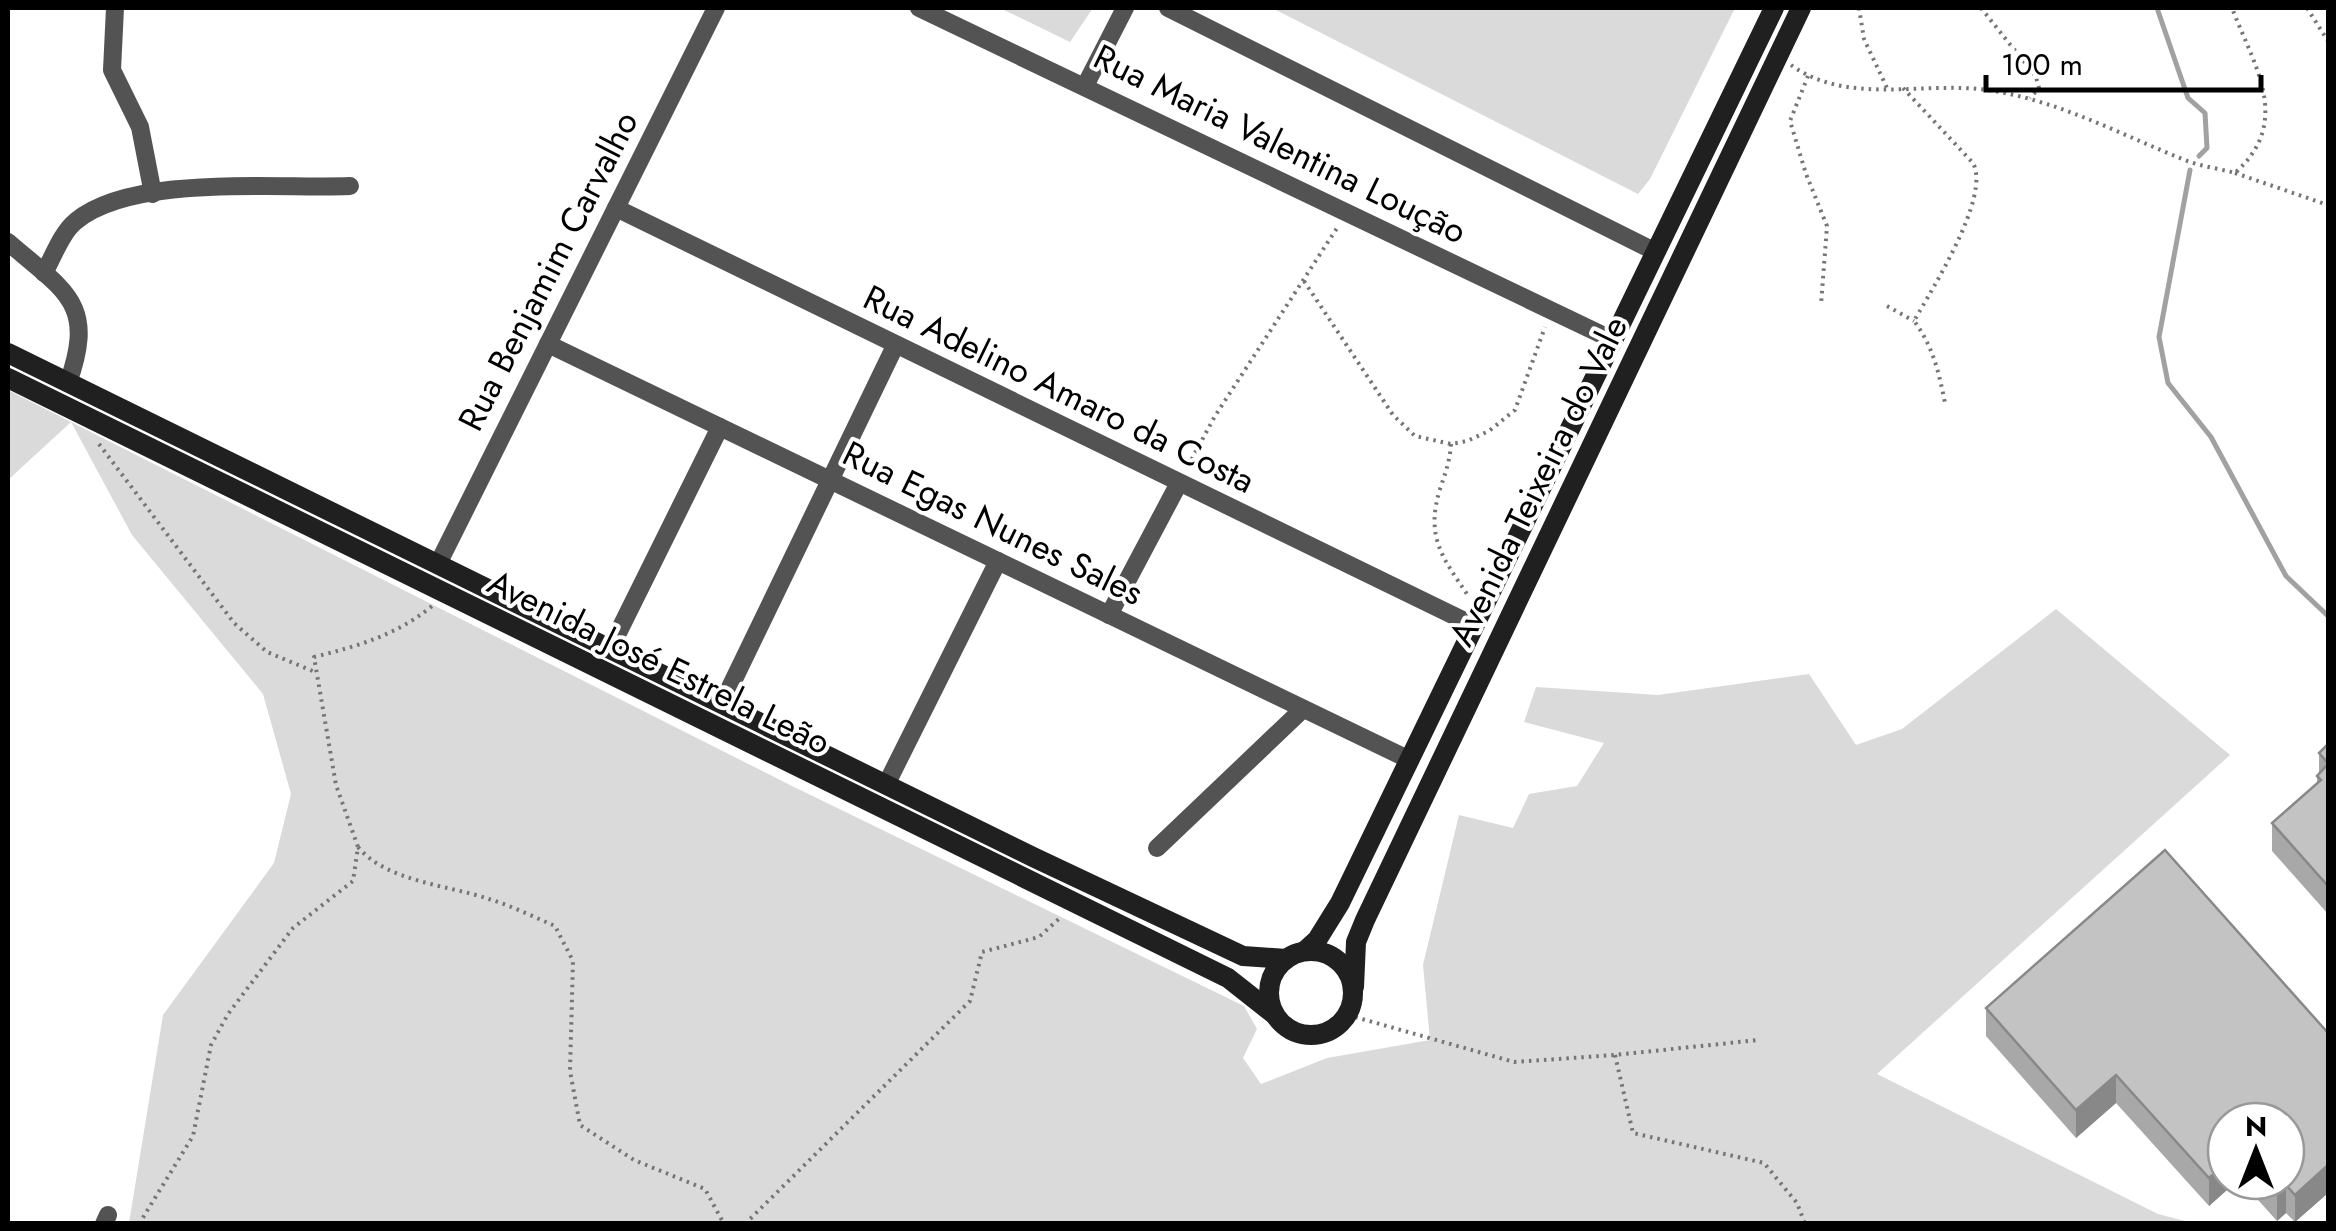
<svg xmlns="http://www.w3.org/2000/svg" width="2336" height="1231" viewBox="0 0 2336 1231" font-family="Jost,sans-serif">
	<rect width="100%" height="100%" fill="#fff"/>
	<g fill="#dadada">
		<polygon points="1000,8 1093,8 1070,42"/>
		<polygon points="1272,8 1735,8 1650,179 1638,194"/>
		<polygon points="8,390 71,422 790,785 1244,1006 1257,1029 1243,1058 1261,1084 1327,1058 1430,1040 1423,965 1459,815 1513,828 1529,794 1577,786 1604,743 1524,722 1536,687 1658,695 1809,674 1856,745 1902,729 2056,609 2230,755 1877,1074 2158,1214 2193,1223 129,1223 163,1015 274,863 291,794 263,694 132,535 71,422 8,480"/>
	</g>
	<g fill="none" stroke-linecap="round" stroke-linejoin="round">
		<g stroke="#a1a1a1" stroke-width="5">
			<polyline points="2157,8 2188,98 2205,113 2207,148 2199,156"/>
			<polyline points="2190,170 2159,337 2168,383 2211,437 2286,576 2328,616"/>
		</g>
		<g stroke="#757575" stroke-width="4" stroke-dasharray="2.5 5" stroke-linecap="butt">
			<polyline points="1859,8 1864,39 1887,88"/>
			<polyline points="1981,8 2036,77 2039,88 2030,98"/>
			<polyline points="2307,8 2328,41"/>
			<path d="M1791,65C1848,106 1922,81 1987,90C2059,100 2123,136 2190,162C2205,167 2221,169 2235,173C2293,121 2254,66 2232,8"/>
			<polyline points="1808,76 1790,121 1806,174 1827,226 1821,305"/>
			<path d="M1903,88L1973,163C1991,197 1932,289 1914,321C1933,346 1939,373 1945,403"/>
			<polyline points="2235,173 2328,205"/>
			<polyline points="1304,281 1393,415 1415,436 1451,444 1467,441 1489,431 1515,410 1545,327"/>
			<polyline points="1887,306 1914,321"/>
			<polyline points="99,444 234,623 267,652 315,672"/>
			<path d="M1451,444C1450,461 1445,474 1440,489C1425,538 1443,558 1469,597"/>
			<polyline points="1188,466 1215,416 1337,228"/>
			<path d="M358,847C387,882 448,885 489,899C512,906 534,917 555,926L573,961L570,1071L580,1125L634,1160L705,1189L724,1224"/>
			<polyline points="1348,1015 1514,1062 1615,1055 1758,1040"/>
			<polyline points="1615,1055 1633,1133 1764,1163 1797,1203 1805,1224"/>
			<path d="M139,1224L193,1136L211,1045L228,1014L293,928L353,881L358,847L336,785L314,657C358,646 397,635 432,606"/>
			<polyline points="745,1224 970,1001 982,952 1039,937 1061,917"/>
		</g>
		<g stroke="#535353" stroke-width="18">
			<polyline points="115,8 112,70 140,127 153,194"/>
			<polyline points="919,8 1613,340"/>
			<polyline points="1168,8 1656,252"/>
			<polyline points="1085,86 1125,8"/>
			<polyline points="616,208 1475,626"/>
			<path d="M8,242C64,291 97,302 68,383"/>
			<path d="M44,273C53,257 62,232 76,221C133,174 277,189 350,186"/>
			<polyline points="548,344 1410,760"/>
			<polyline points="438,564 716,8"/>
			<polyline points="1109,615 1179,483"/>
			<polyline points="610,649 720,427"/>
			<polyline points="722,704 895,346"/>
			<polyline points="886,785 998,561"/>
			<polyline points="1157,848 1303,709"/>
			<polyline points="104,1224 108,1215"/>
		</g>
		<g stroke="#202020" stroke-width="20">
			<polyline points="8,353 1033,857 1243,956 1286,959"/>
			<polyline points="8,378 1228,978 1275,1015"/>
			<polyline points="1306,950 1317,940 1340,903 1774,8"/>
			<circle cx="1311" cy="993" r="42"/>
			<polyline points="1354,987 1356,942 1365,920 1801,8"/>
		</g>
	</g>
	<g fill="#a8a8a8">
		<polygon points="2328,744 2328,914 2272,851 2272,823 2317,783 2317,776 2319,773 2319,753"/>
		<polygon points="1986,1008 2328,1033 2328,1193 2295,1222 2286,1213 2277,1221 2241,1181 2286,1181 2226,1121 2226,1181 2237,1181 2209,1206 2116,1103 2076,1138 1986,1036"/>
	</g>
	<g fill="#888">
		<polygon points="2116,1075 2116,1103 2076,1138 2076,1110"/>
		<polygon points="2226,1163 2226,1181 2237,1181 2209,1206 2209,1178"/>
		<polygon points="2328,1165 2328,1193 2295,1222 2295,1195"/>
		<polygon points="2286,1185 2286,1213 2277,1221 2277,1193"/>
	</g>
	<g fill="#c3c3c3" stroke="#888" stroke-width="2.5">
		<polygon points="2328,744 2328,763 2319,753"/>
		<polygon points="2328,764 2328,886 2272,823 2321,780 2317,776"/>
		<polygon points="2165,850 2328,1033 2328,1165 2295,1195 2286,1185 2277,1193 2266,1181 2286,1181 2286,1121 2226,1121 2226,1163 2209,1178 2116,1075 2076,1110 1986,1008"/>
	</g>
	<g text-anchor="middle" stroke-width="8" stroke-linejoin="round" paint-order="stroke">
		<g font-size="35" fill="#000" stroke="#fff">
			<text transform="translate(1280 144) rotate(26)" y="12">Rua Maria Valentina Loução</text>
			<text transform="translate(548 271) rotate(-63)" y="12">Rua Benjamim Carvalho</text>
			<text transform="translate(1059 389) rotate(26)" y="12">Rua Adelino Amaro da Costa</text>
			<text transform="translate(1538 481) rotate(-64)" y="12">Avenida Teixeira do Vale</text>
			<text transform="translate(993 523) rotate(26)" y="12">Rua Egas Nunes Sales</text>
			<text transform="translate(659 662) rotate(26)" y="12">Avenida José Estrela Leão</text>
		</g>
	</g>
	<rect width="2336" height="1231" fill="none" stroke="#000000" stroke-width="20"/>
	<g transform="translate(2256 1151)"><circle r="48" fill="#ffffff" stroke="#999999" stroke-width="2.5"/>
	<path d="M0-8L18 38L0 25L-18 38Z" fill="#000000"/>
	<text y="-15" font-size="28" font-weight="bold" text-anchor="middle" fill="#000000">N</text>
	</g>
	<path d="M1986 75v15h275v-15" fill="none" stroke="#000000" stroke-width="5"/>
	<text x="2001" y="75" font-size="30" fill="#000000" stroke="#ffffff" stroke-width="8" paint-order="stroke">100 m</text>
</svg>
